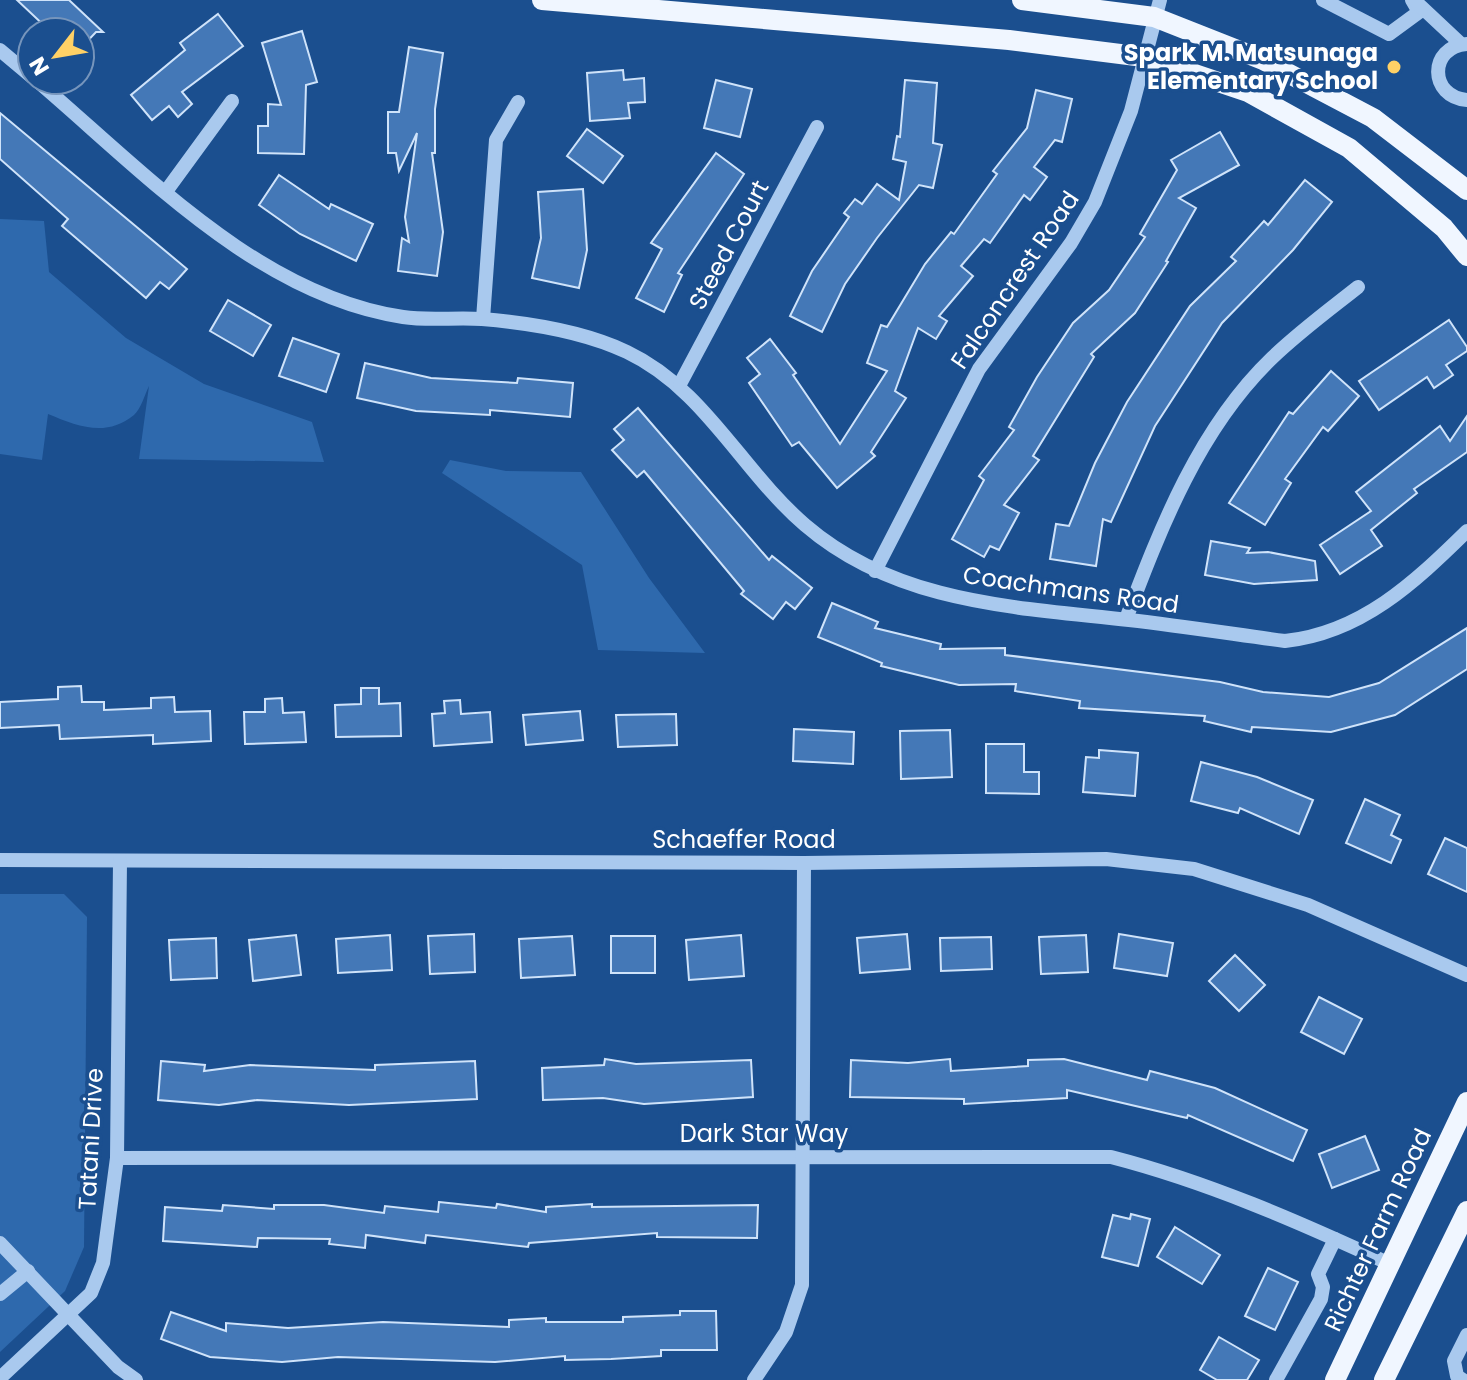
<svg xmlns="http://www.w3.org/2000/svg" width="1467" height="1380" viewBox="0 0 1467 1380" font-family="Poppins,sans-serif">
	<rect width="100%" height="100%" fill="#1b4f8f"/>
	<g fill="#2e69ad">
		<path d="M0,219L44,221L49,272L126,338L204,384L312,422L324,462L139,459L149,386C145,394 141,409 134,415C106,438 77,426 48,414L42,460L0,454Z"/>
		<polygon points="450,460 506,471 581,472 649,578 705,653 598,650 582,565 442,473"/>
		<polygon points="0,894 64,894 87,917 84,1247 65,1291 0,1352"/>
	</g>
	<g fill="#4478b7" stroke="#cfe3fa" stroke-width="2">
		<polygon points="17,0 69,0 103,32 96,32 80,49 80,32 51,32"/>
		<polygon points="218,14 243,46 182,92 192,104 178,117 169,106 152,120 131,95 185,50 180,43"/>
		<polygon points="302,31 317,82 306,85 304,154 258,153 258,126 268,126 268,104 281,105 262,43"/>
		<polygon points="409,47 443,53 435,109 435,153 432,153 443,232 437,276 398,271 402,238 409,242 405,217 417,133 399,171 396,153 388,153 388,112 399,112"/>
		<polygon points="623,70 624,80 644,78 645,102 628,103 630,118 590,121 587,73"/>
		<polygon points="716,80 752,89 740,137 704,128"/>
		<polygon points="905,80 937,83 933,143 942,145 933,188 919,185 877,238 845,284 822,332 790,316 812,271 849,217 844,213 855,199 862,204 877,184 899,200 906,162 893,159 897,136 900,137"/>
		<polygon points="1036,90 1072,99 1062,142 1055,140 1034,167 1047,177 1030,200 1024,195 990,243 984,239 961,266 973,276 939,316 947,321 936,339 918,328 895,391 906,398 871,452 875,456 837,488 799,442 792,446 749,383 760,374 747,358 770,339 796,373 793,375 840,444 887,371 867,363 881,325 887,327 925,264 951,232 954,234 997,174 993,171 1027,128"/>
		<polygon points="0,113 187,269 169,289 160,282 146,298 62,226 68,219 0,159"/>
		<polygon points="587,129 623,156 603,183 567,156"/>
		<polygon points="1220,132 1239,165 1179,198 1196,208 1166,261 1168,262 1135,313 1091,354 1094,357 1033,456 1039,460 1004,505 1019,513 999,550 990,546 984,557 952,539 984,480 979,476 1014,430 1009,427 1037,377 1073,323 1109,290 1145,237 1140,234 1177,170 1171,160"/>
		<polygon points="716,153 744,174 678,273 682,275 664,312 636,298 662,249 651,243"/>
		<polygon points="279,175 329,209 331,204 373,224 356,261 300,234 259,205"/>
		<polygon points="1305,180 1332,202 1293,250 1222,323 1155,426 1111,522 1103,519 1096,566 1050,559 1056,524 1069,526 1095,463 1127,402 1190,306 1236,261 1231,257 1264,221 1268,225"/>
		<polygon points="583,189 587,250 579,288 532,278 541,238 538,192"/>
		<polygon points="228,300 271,325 253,356 210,331"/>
		<polygon points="1449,320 1467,347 1467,351 1446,365 1453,375 1434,388 1427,377 1379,410 1359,381"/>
		<polygon points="293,338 339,354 326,392 279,376"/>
		<polygon points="365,363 431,378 517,383 518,378 573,383 570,417 490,410 490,415 416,411 357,398"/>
		<polygon points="1331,371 1359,396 1328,431 1323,427 1285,479 1291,483 1265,525 1229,503 1289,412 1293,414"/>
		<polygon points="638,408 769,560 772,556 812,588 795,609 786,602 773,619 741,594 744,591 644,471 637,477 612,450 624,440 614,429"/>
		<polygon points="1467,416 1467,452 1414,489 1417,493 1371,530 1382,546 1340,574 1320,545 1371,511 1356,492 1440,426 1450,441"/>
		<polygon points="1211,541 1250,548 1247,553 1268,552 1315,561 1317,580 1254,584 1205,575"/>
		<polygon points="832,603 878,622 875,628 941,644 940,649 1005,648 1005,655 1220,682 1263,692 1329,697 1379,683 1467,628 1467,669 1395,715 1331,732 1252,727 1251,732 1204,721 1205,716 1079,708 1080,701 1015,691 1016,684 959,685 881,666 882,663 818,637"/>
		<polygon points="81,686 82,702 104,702 104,710 151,708 151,698 174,697 175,712 210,711 211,741 153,744 153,735 60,739 59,725 0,728 0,702 58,699 58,687"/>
		<polygon points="361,688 379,688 379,704 400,703 401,736 336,737 335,705 361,704"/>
		<polygon points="282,698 283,713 304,712 306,742 245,744 244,712 265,712 265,699"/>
		<polygon points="460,700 461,714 490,712 492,742 434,746 432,714 445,713 444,701"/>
		<polygon points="580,711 583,740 526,745 523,715"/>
		<polygon points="676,714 677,745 618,747 616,715"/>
		<polygon points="794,729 854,732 853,764 793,761"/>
		<polygon points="950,730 952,777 901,779 900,731"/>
		<polygon points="986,744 1024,744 1024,772 1039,772 1039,794 986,793"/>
		<polygon points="1099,750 1138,753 1135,796 1083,792 1086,757 1099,758"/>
		<polygon points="1201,762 1257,777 1313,800 1299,834 1240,808 1238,813 1191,801"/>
		<polygon points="1365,799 1400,815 1391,835 1401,840 1391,863 1346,843"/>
		<polygon points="1445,838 1467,848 1467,892 1428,874"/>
		<polygon points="474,934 475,972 430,974 428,936"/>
		<polygon points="907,934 910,969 860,973 857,938"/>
		<polygon points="1119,934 1173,943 1167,976 1114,968"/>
		<polygon points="296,935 301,975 253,981 249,940"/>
		<polygon points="390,935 392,970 338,973 336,939"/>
		<polygon points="741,935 744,976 689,980 686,940"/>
		<polygon points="1086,935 1088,972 1041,974 1039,937"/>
		<polygon points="572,936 575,975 521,978 519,939"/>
		<rect x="611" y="936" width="44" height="37"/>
		<polygon points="991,937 992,969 941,971 940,938"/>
		<polygon points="216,938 217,978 171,980 169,940"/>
		<polygon points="1235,955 1265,985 1239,1011 1209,981"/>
		<polygon points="1319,997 1362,1019 1344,1054 1301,1032"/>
		<polygon points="605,1059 636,1064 751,1060 753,1097 644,1104 603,1098 543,1100 542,1068 604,1065"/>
		<polygon points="950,1059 951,1071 1028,1066 1028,1060 1064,1059 1147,1080 1150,1071 1215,1088 1307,1130 1293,1161 1188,1115 1187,1118 1067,1090 1067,1098 964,1104 964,1099 850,1097 851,1060 908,1063"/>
		<polygon points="161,1061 205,1065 204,1071 250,1065 375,1070 375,1065 475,1061 477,1099 349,1105 257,1100 219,1105 158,1100"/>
		<polygon points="1365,1136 1379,1170 1332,1188 1319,1154"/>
		<polygon points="439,1202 496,1208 497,1204 546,1212 546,1207 592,1204 592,1207 758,1205 757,1238 657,1237 657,1233 529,1243 528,1247 426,1235 425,1243 366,1235 365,1248 329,1244 330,1239 258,1238 257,1247 163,1241 165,1207 222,1211 223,1205 274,1209 274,1205 324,1205 384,1213 385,1206 438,1212"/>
		<polygon points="1131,1214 1150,1219 1138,1266 1102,1257 1113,1215 1130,1219"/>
		<polygon points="1175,1227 1220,1255 1202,1284 1157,1257"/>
		<polygon points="1268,1268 1298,1282 1275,1330 1245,1316"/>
		<polygon points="680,1311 716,1311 717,1350 661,1350 661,1356 611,1359 565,1360 565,1356 495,1362 338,1357 282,1362 210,1357 161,1339 171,1312 226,1331 226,1323 288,1328 383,1322 509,1327 509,1320 546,1318 546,1322 623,1322 623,1317 680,1315"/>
		<polygon points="1219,1337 1259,1360 1247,1380 1217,1380 1200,1370"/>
	</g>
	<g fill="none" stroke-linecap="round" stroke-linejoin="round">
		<g stroke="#a9c9ee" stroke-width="14">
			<polyline points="1323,0 1389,34 1419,12 1412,0"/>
			<polyline points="1415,1 1461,44"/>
			<path d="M1467,44C1428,47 1429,97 1467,100"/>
			<polyline points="0,50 32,77"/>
			<path d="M36,80C143,171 259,296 403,317C429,321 456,317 482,319C530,323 583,331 627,352C705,389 741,470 805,525C897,604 1015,607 1129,620C1181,626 1233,634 1285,641C1361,633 1414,583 1467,531"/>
			<polyline points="167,190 232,101"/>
			<polyline points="483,319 496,140 518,102"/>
			<polyline points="680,384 817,127"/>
			<polyline points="875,571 979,369 1071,243 1095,202 1131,111 1160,0"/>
			<path d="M1126,619C1161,527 1199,428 1272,358C1299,332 1329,310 1358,287"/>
			<polyline points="0,860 804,863 1106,859 1194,869 1308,905 1467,975"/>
			<path d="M117,1158L1111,1157C1208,1182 1299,1222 1390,1264"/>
			<polyline points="0,1243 118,1367 136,1380"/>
			<polyline points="0,1294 28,1271"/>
			<polyline points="0,1378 91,1293 103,1263 117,1158 120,861"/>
			<polyline points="754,1380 786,1332 802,1285 804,863"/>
			<polyline points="1276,1380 1321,1299 1323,1287 1318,1274 1335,1239"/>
			<polyline points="1463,1380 1457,1376 1454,1361 1467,1335"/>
		</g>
		<g stroke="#f0f6ff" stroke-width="20">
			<polyline points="542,0 1009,40 1144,57 1248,92 1349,148 1444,228 1467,256"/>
			<polyline points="1022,0 1154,17 1263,60 1373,118 1467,190"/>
			<polyline points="1335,1380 1467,1102"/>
			<polyline points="1384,1380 1467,1211"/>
		</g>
	</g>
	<circle fill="#ffd166" stroke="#1b4f8f" stroke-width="3" cx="1394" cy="67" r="8"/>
	<g text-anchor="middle" stroke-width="7" stroke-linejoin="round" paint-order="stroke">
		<g font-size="24" font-weight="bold" fill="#fff" stroke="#1b4f8f" text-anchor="end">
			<text x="1378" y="61">Spark M. Matsunaga<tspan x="1378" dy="28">Elementary School</tspan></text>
		</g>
		<g font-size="24" fill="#fff" stroke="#1b4f8f">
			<text transform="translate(729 245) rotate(-62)" y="8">Steed Court</text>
			<text transform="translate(1015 280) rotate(-56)" y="8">Falconcrest Road</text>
			<text transform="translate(1071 590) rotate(8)" y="8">Coachmans Road</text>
			<text x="744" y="848">Schaeffer Road</text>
			<text x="764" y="1142">Dark Star Way</text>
			<text transform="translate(91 1139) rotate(-87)" y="8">Tatani Drive</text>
			<text transform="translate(1378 1230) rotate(-65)" y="8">Richter Farm Road</text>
		</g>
	</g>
	<g transform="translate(56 56) rotate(239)"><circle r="38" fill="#1b4f8f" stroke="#7695bc" stroke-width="2"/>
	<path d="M0-6L14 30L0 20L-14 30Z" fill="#ffd166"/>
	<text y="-12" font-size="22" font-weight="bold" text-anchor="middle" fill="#ffffff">N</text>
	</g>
</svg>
